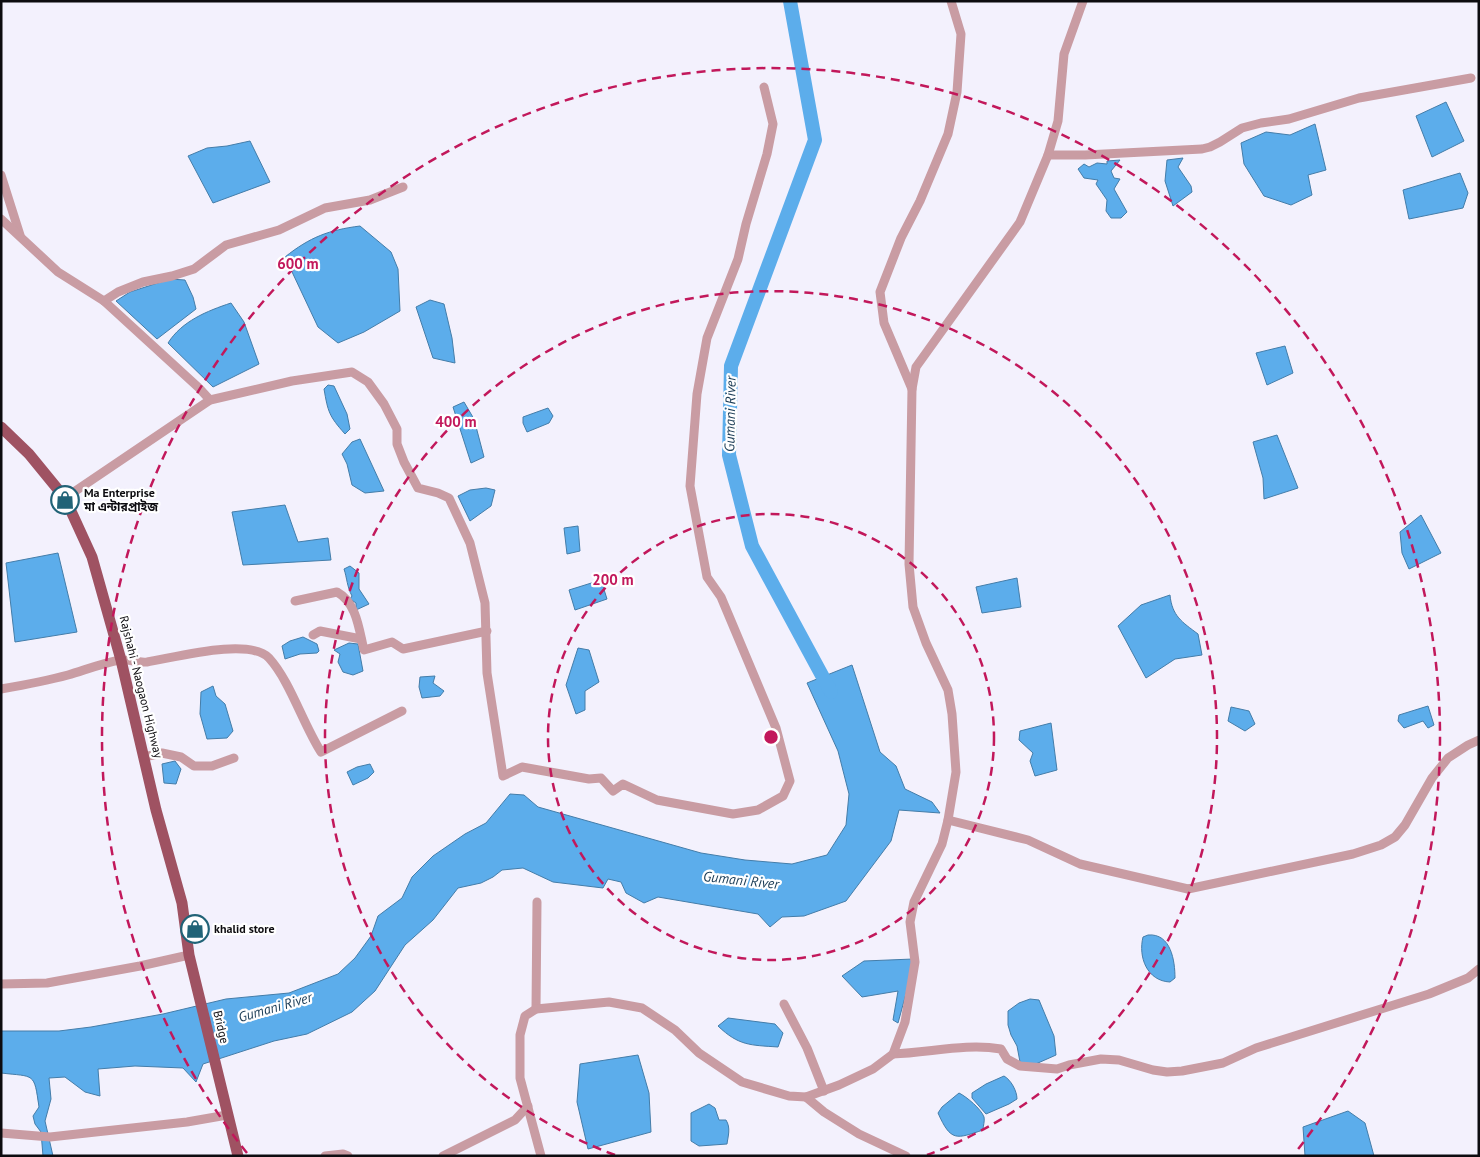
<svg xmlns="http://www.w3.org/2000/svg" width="1480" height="1157" viewBox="0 0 1480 1157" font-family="'PT Sans','Noto Sans Bengali',sans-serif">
	<rect width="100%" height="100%" fill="#f3f1fd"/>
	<g fill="#5cadeb" stroke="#447da9">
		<polygon points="1446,102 1464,141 1432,157 1416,116"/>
		<polygon points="1315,124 1326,170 1308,175 1312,195 1291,205 1264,196 1244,164 1241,143 1266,132 1290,135"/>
		<polygon points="250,141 270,182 213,203 188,156 207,148 227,146"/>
		<polygon points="1183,158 1178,167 1191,186 1192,192 1173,206 1165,181 1167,160"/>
		<polygon points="1120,160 1111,171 1114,178 1120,179 1114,189 1127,212 1121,218 1111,218 1106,211 1107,200 1096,184 1098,180 1084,178 1078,169 1084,164 1089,167 1097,163 1107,164 1107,161"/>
		<polygon points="1460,173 1468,193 1463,208 1409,219 1403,190"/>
		<path d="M360,226L391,252L398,269L400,311L364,332L338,343L318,327L285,257C310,237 329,230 360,226Z"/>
		<polygon points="170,279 185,280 193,297 196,309 157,339 116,301 130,292"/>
		<polygon points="430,300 444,304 452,338 455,363 433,358 416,307"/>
		<path d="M231,303L244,322L259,364L213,387L168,343C182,321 207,311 231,303Z"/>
		<polygon points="1285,346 1293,373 1267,385 1256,353"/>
		<path d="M328,385L334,386L347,414L350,429L345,434C329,416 328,412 324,389Z"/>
		<polygon points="464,402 474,419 484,457 471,463 453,407"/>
		<polygon points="548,408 553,416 549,423 527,432 523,423 523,417"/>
		<polygon points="1277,435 1298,488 1264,499 1263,478 1253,442"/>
		<polygon points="360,439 384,491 365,493 352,485 347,464 342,454 352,442"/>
		<polygon points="486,488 495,490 491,506 470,521 458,496 470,490"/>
		<polygon points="285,505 298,542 328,538 331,560 243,565 232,512"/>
		<polygon points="1421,515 1441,553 1409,569 1402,553 1400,532"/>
		<polygon points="578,526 580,551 567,554 564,528"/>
		<polygon points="58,553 77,632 15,642 6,563"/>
		<path d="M350,566L359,573V589L369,604L356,610V603L350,599L352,596C347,587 347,578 344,569Z"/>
		<polygon points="1017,578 1021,607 982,613 976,587"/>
		<polygon points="601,580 607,599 575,610 569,590"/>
		<path d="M1170,595C1172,616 1182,622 1198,634L1202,655L1175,659L1146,678L1118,626L1141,605Z"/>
		<polygon points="303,637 317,644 319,651 317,653 300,654 285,659 282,646 290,641"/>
		<polygon points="349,643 358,644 363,671 353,675 343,672 338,662 340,654 334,650"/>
		<polygon points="578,648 589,650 599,682 585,691 585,710 576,714 566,685"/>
		<path d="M852,665L880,752L896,766L905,789L932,802L940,813L899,810L891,841L846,901L804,916L782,917L770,927L758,914L658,897L644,903L626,893L621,882L608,879L603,888L553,882L523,868L502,870L493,877L481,883L458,888L433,920L405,945L375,991L352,1012L307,1034L274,1041L203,1064L196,1082L183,1068L135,1066L98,1069L100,1096L85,1092L65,1077L49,1078L51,1099L45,1121L53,1156H43L41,1132L35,1124L33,1116L39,1107C34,1072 35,1077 1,1073V1031H59L91,1027L163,1014L226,999L289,993L338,974L355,958L371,936L378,916L402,898L412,877L433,856L465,834L486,823L510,794L524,795L538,807L701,853L745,860L792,864L827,855L846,825L849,794L838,751L807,683Z"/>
		<polygon points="435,676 433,683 444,691 440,696 422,698 419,687 420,677"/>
		<polygon points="213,686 216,696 225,704 233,731 227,738 207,739 200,714 201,692"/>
		<polygon points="1428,706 1434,725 1428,728 1423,721 1404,728 1398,721 1399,715"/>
		<polygon points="1231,707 1249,711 1255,724 1245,731 1228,721"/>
		<polygon points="1051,723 1057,770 1035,776 1030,761 1033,753 1019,740 1020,731"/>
		<polygon points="175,761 181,769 176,784 164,783 162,764"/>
		<polygon points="370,764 374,772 368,778 353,785 347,772 357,767"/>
		<path d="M1148,935C1171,933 1175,961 1175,978L1170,982C1147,981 1138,957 1143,937Z"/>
		<polygon points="913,959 912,972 898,1023 893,1020 898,991 862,997 842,976 864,961"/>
		<polygon points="1030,999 1039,1000 1054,1036 1056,1055 1029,1067 1020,1062 1017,1046 1011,1035 1008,1025 1008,1011 1019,1003"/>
		<path d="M728,1018L775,1024L783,1033L778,1047C750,1045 739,1046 718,1026Z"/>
		<polygon points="638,1055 649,1093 651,1132 588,1149 577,1102 580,1064"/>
		<path d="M1004,1076C1011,1080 1017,1091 1017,1099L1009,1104L986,1114L972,1098V1093L986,1084Z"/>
		<path d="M959,1093C967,1097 981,1109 984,1117C985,1121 983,1126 983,1130C956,1139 951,1142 938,1113L942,1107Z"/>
		<path d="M709,1104L715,1108L719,1120H726C731,1128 728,1136 727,1144L699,1146L691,1141V1113Z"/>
		<polygon points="1348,1111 1365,1123 1374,1156 1305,1156 1303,1127"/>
	</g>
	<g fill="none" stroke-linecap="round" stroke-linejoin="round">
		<polyline stroke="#5cadeb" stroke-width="14" points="790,1 815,140 731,366 729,455 752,546 831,692"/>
		<g stroke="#c99ca3" stroke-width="9">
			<polyline points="1048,155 1085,155 1202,149 1210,147 1220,142 1242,128 1261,123 1289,119 1359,98 1471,78"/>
			<polyline points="1,175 20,235"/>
			<polyline points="1,219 58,272 104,301 199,388 210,400"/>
			<polyline points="104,301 118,292 143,282 172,276 194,269 226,245 279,230 325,208 370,200 403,187"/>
			<polyline points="912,389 884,323 880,292 901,238 920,201 948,134 957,92 961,34 951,1"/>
			<polyline points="65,498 210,400 292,381 352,372 368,382 384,404 397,429 397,444 404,462 418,488 438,493 449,498 470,543 485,603 487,673 503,776 522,767 589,779 601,778 613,791 623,784 657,800 733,814 758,810 783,796 790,781 776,728 721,597 707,577 690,486 697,394 707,338 738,259 746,224 767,154 773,124 764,87"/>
			<path d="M295,601L337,592C357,603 359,630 364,650L392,642L403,649L487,631"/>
			<polyline points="313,635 320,631 361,639"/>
			<path d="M1,689C24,685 46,681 68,675C85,670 103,663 120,660C129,659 138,663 147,662C173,658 249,637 269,658C290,681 303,724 321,752L402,711"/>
			<polyline points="144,757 162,753 181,757 194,766 212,766 234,758"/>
			<polyline points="948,820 1028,840 1080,864 1188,889 1353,854 1381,845 1395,837 1405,825 1432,778 1448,758 1468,745 1479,740"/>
			<polyline points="1,984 47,983 140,966 189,955"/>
			<polyline points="784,1004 807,1048 824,1091"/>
			<polyline points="536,1009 537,902"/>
			<path d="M893,1054C929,1053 965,1043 1001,1049L1007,1059L1020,1066L1057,1069L1069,1065L1101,1059L1119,1060L1153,1070L1167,1072L1182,1071L1223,1063L1256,1048L1429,994L1468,978L1479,969"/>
			<polyline points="806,1097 824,1112 859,1134 906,1156"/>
			<polyline points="1,1133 50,1137 187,1122 227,1115"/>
			<polyline points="325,1156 343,1154 348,1156"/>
			<polyline points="443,1156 515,1120 528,1106"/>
			<polyline points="541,1156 520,1078 520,1035 525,1016 536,1009 609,1002 642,1008 675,1030 699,1053 742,1082 789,1096 806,1097 839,1085 873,1069 893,1054 905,1022 915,962 910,922 914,902 942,844 948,820 956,772 952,714 948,690 926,643 913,607 909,564 910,506 912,389 916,367 1020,222 1048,155 1058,121 1064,54 1083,1"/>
		</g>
		<polyline stroke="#9f5262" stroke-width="11" points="1,427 29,454 65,498 92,557 121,660 156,810 182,903 189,955 238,1156"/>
	</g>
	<g fill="none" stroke="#c2185b" stroke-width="2.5" stroke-dasharray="9 6">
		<circle cx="771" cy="737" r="223"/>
		<path d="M615 1155A446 446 0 1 1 927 1155"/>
		<path d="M247 1153A669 669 0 1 1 1295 1153"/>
	</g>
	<defs>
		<symbol id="shop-ring" viewBox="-11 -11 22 22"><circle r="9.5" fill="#fff" stroke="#216377" stroke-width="1.5"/><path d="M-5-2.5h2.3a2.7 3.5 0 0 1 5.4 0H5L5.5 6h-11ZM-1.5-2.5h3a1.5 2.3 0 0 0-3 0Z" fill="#216377"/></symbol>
	</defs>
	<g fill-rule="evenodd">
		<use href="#shop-ring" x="49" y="484" width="32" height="32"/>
		<use href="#shop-ring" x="179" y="913" width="32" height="32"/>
	</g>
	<g text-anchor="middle" stroke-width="4.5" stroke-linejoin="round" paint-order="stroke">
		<g font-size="12" font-weight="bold" fill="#0d0c10" stroke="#fff" text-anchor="start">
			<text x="84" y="497">Ma Enterprise<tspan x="84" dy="14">মা এন্টারপ্রাইজ</tspan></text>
			<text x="214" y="933">khalid store</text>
		</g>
		<g font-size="12" fill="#0d0c10" stroke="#fff">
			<text transform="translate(141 687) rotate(76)" y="4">Rajshahi - Naogaon Highway</text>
			<text transform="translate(221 1027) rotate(77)" y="4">Bridge</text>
		</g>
		<g font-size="14" font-style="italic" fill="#193b55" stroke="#fff">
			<text transform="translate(730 414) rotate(-89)" y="5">Gumani River</text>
			<text transform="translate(741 880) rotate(6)" y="5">Gumani River</text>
			<text transform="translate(275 1007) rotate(-16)" y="5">Gumani River</text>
		</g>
	</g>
	<circle cx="771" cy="737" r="8" fill="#c2185b" stroke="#fff" stroke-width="2.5"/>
	<g font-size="15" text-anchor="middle" font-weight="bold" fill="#c2185b" stroke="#fff" stroke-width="4.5" stroke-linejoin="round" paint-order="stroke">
		<text x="298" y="269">600 m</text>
		<text x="456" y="427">400 m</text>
		<text x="613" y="585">200 m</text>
	</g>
	<rect width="1480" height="1157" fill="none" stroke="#0d0c10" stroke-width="5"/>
</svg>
